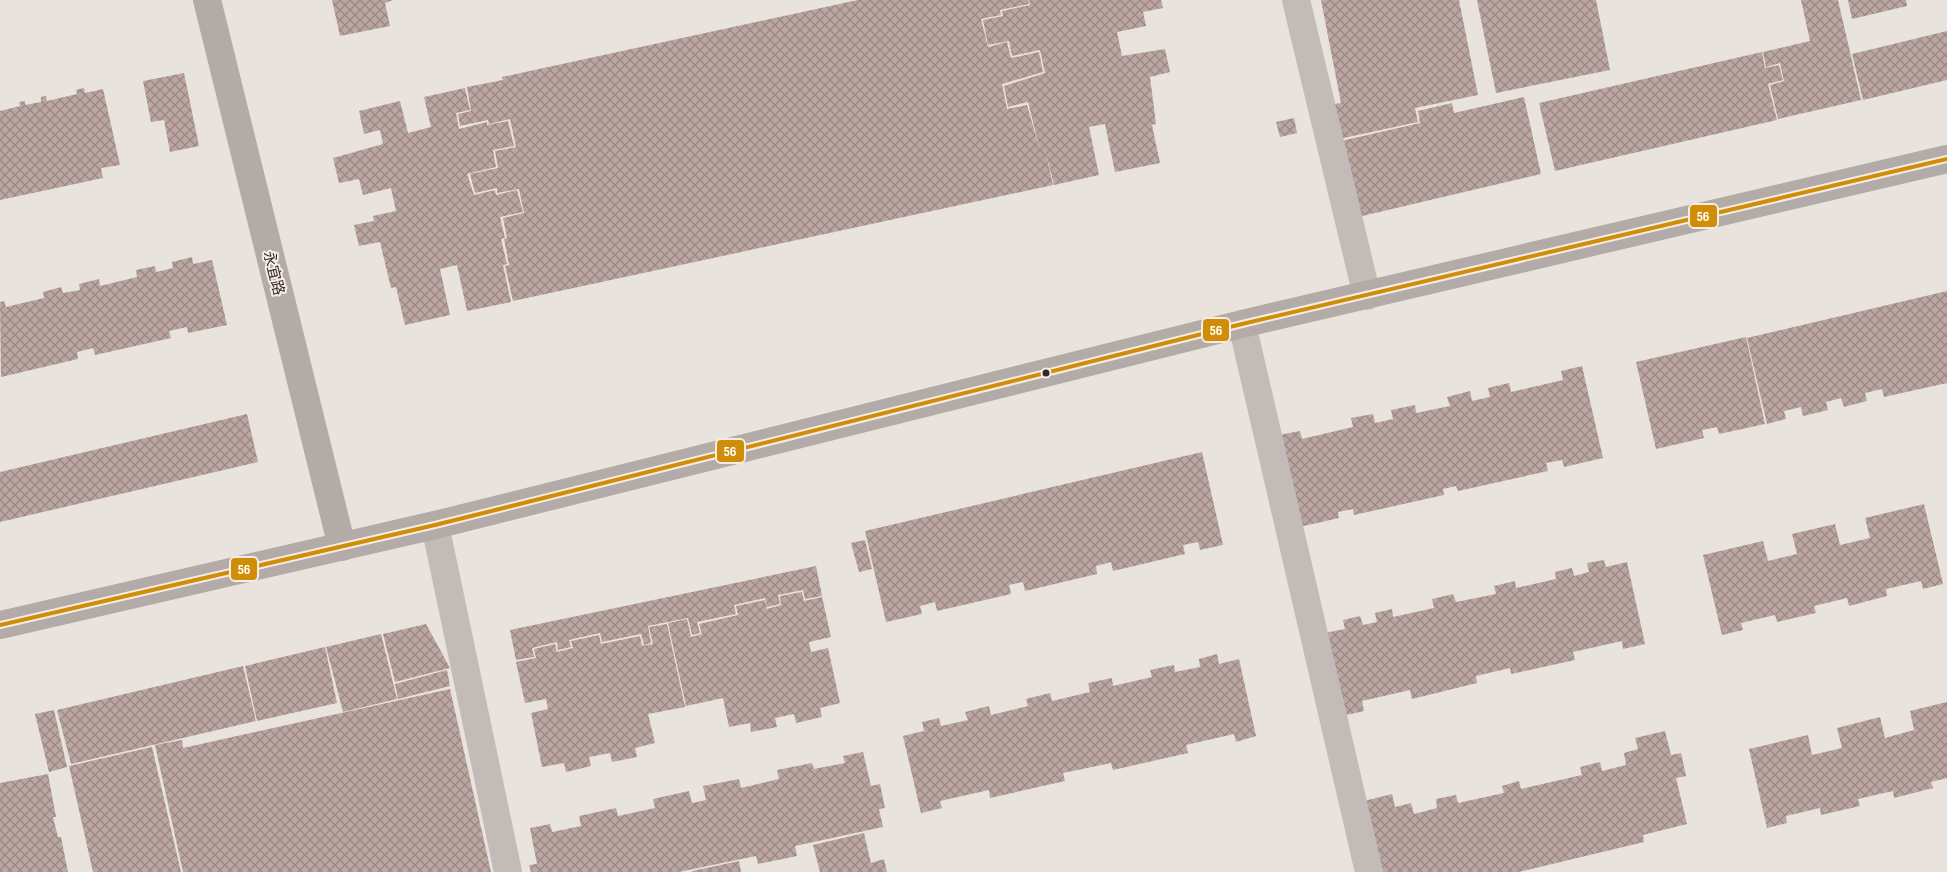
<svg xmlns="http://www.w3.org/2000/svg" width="1947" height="872" viewBox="0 0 1947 872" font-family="'Sofia Sans Condensed','Noto Sans SC',sans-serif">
	<defs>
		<pattern id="building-cross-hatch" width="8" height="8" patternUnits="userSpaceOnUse" patternTransform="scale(1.25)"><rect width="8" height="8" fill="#bba6a2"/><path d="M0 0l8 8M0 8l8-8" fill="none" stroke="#998784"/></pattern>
	</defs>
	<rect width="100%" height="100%" fill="#e9e3de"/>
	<g fill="url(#building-cross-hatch)">
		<polygon points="332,0 393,0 385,3 390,26 340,36"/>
		<polygon points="858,0 1028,0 1029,4 1000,10 1001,15 981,19 988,47 1007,42 1011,58 1039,52 1043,72 1002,84 1007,109 1027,105 1040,150 1028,102 1008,107 1004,86 1045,73 1040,50 1012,56 1009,41 988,45 983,20 1003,16 1002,11 1030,5 1029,0 1161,0 1163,8 1143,12 1146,26 1117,32 1122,56 1165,49 1170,72 1150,77 1156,124 1152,125 1160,163 1115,172 1105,124 1089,127 1099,175 1054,185 1045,149 1053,185 513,301 505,266 509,265 504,239 507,238 503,218 524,213 519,189 497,193 497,188 475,193 470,174 498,168 495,151 516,147 510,119 489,124 488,120 460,126 458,114 471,111 467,87 503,80 502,77"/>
		<polygon points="1321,0 1459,0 1478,95 1415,108 1418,122 1339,139 1334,104 1341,103"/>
		<polygon points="1477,0 1596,0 1610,70 1496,93"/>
		<polygon points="1801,0 1838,0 1861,100 1778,119 1770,85 1784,81 1780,63 1766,67 1763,52 1810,41"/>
		<polygon points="1848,0 1906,0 1907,6 1852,19"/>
		<polygon points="1947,31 1947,80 1863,100 1852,54"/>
		<polygon points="1762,52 1765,68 1779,65 1783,80 1768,84 1777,120 1555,171 1539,103"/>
		<polygon points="184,73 199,146 170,152 164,120 151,122 143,81"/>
		<polygon points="84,88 85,93 103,89 120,165 101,168 103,178 0,200 0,111 20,106 19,102 25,101 25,105 41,102 41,97 46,96 47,101 77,94 76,90"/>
		<polygon points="465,88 470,110 456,113 459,129 487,122 487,125 508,121 514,146 493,150 496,167 467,174 474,195 495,190 496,195 517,190 523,212 500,217 505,238 501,239 507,264 503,265 511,302 467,311 457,265 440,269 450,315 405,325 396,287 391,288 380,242 359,246 354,225 374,221 373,216 396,211 391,188 363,195 359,179 339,183 333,158 383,144 380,130 364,134 359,111 400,101 408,133 431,127 424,97"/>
		<polygon points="1524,97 1541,174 1358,217 1341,141 1420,123 1418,111 1452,103 1454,113"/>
		<polygon points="1294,118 1297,133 1280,137 1276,122"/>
		<polygon points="192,257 193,264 212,260 227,325 188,333 187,327 169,331 171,338 95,355 93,348 77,352 78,359 1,377 0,302 4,301 6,307 44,298 43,292 61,287 63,293 80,290 79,284 99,279 100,286 137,277 136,270 155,266 156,272 173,268 172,262"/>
		<polygon points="1947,291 1947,383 1884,397 1882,389 1865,393 1867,401 1844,407 1841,398 1826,402 1828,410 1803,416 1801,407 1784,411 1786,419 1767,424 1747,338"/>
		<polygon points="1746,337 1765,424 1719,434 1717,427 1702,430 1704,438 1656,449 1636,362"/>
		<polygon points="1582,366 1603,458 1564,467 1562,460 1546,463 1548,471 1458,491 1456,486 1443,489 1444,495 1354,515 1353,509 1338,512 1339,518 1299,527 1279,435 1300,431 1302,439 1353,427 1351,418 1373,414 1375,423 1393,419 1391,410 1415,405 1416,413 1450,406 1447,397 1470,391 1472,401 1490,397 1488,388 1509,383 1511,392 1563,380 1561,371"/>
		<polygon points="247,414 258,462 0,522 0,472"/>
		<polygon points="1202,452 1223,545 1200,550 1198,542 1183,545 1185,554 1113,571 1111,562 1096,566 1097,574 1025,591 1023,582 1009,585 1011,594 937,611 935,602 920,606 922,614 886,622 865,531"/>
		<polygon points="1924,504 1943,584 1923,589 1921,581 1886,589 1887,596 1849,606 1847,598 1814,606 1816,613 1777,622 1775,615 1741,623 1743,630 1722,635 1703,555 1763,541 1768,561 1797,554 1792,534 1835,524 1840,545 1870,538 1865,518"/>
		<polygon points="865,540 872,569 859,572 851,543"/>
		<polygon points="1604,560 1606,567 1627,562 1645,644 1623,649 1622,641 1573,652 1575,660 1511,674 1510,668 1476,676 1477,683 1412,699 1410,690 1362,701 1364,711 1342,716 1324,633 1345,629 1343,620 1360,616 1363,625 1377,622 1375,613 1392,609 1393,617 1434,608 1432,599 1453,594 1456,602 1496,594 1494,586 1515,581 1516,588 1556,579 1555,572 1572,568 1574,576 1589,572 1587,563"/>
		<polygon points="816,566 822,596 805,599 803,590 778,595 780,604 767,607 765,598 734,605 736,614 697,622 700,633 692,635 688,618 648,626 651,643 644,645 641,634 602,642 600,633 569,640 571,647 558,650 557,642 532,648 534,657 516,660 510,630"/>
		<polygon points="802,592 804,601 822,597 831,637 809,642 811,652 828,648 840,703 820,708 822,717 796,723 794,714 775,718 777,727 751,732 750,723 729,727 723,698 686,706 668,623 687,619 691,637 702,634 699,624 738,615 736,606 765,600 767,609 781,605 780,596"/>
		<polygon points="426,624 450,668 395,682 383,634"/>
		<polygon points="667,624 685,707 648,714 655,743 635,748 637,757 612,762 610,753 589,757 591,766 566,772 564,763 542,767 531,713 548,709 546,699 525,703 516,662 536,658 534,649 555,644 557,652 573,648 571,641 599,635 601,644 640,636 642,646 653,644 649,627"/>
		<polygon points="381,634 397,699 343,712 326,647"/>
		<polygon points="325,647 337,703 257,721 245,666"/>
		<polygon points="1217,654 1219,664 1239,659 1256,736 1236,742 1234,734 1186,745 1188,753 1113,770 1111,763 1063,773 1065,781 990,798 989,790 940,801 942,808 921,813 903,736 924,731 922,722 939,718 941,726 968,720 965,712 989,706 991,715 1028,706 1026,699 1050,693 1052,701 1090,692 1088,683 1112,678 1113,686 1152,677 1150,670 1174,665 1175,672 1200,667 1199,659"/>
		<polygon points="243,666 256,721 71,764 57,710"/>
		<polygon points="447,670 450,686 398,699 395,684"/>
		<polygon points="450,689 491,872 183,872 155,745 182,740 183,748"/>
		<polygon points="1947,702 1947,778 1931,782 1933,788 1894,798 1893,791 1858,799 1860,806 1821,815 1820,808 1786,816 1787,823 1767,828 1749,749 1808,735 1812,755 1842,748 1837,728 1880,717 1885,738 1914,730 1910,711"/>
		<polygon points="54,710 67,767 49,772 35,714"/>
		<polygon points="1665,731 1671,755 1681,753 1686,776 1676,778 1687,824 1643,835 1644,842 1519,872 1380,872 1364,801 1392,794 1395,807 1411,803 1414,814 1437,808 1436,799 1456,795 1458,803 1504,793 1502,786 1519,781 1521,789 1582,775 1580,767 1600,762 1602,771 1626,765 1624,753 1638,749 1635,738"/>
		<polygon points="152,747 181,872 93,872 69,766"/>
		<polygon points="863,752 871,786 880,784 885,808 879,809 883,827 795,846 797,856 758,864 756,856 679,872 531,872 529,865 537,864 530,828 550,824 552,832 581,826 579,816 616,808 618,816 655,808 653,799 689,791 692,803 706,800 703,786 739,779 741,788 779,779 777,770 812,763 814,769 845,763 843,756"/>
		<polygon points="48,774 56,817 53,817 58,837 61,837 68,872 0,872 0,783"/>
		<polygon points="864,833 871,863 884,859 887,872 820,872 813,845"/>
		<polygon points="739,861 741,872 692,872 692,871"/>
	</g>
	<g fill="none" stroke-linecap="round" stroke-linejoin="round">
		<g stroke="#c2bbb7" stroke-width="28">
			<polyline points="1296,0 1367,296"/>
			<polyline points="1242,324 1369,872"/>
			<polyline points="435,525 508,872"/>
		</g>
		<g stroke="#b3aba8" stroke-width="28">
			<polyline points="207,0 342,547"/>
			<polyline points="0,625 435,525 1242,324 1947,159"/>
		</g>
		<defs>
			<polyline id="bus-1" points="0,625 435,525 1242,324 1947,159"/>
		</defs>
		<use href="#bus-1" stroke="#f6ece5" stroke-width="8"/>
		<use href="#bus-1" stroke="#d08d08" stroke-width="4"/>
	</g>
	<circle fill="#322926" stroke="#f6ece5" stroke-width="2" cx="1046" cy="373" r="4.5"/>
	<g text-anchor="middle" stroke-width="4" stroke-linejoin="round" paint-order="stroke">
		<g font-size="15" fill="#322926" stroke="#f6ece5">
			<text transform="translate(274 273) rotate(76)" y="5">永宜路</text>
		</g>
	</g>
	<g stroke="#f6ece5" stroke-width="2">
		<rect x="1689" y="204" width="29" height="24" rx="5" fill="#d08d08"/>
		<rect x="1202" y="318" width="28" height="24" rx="5" fill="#d08d08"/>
		<rect x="716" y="439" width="29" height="24" rx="5" fill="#d08d08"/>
		<rect x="230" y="557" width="28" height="24" rx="5" fill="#d08d08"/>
	</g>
	<g font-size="14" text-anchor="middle" font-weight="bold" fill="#fff">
		<text x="1703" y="221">56</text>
		<text x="1216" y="335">56</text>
		<text x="730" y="456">56</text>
		<text x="244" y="574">56</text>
	</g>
</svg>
